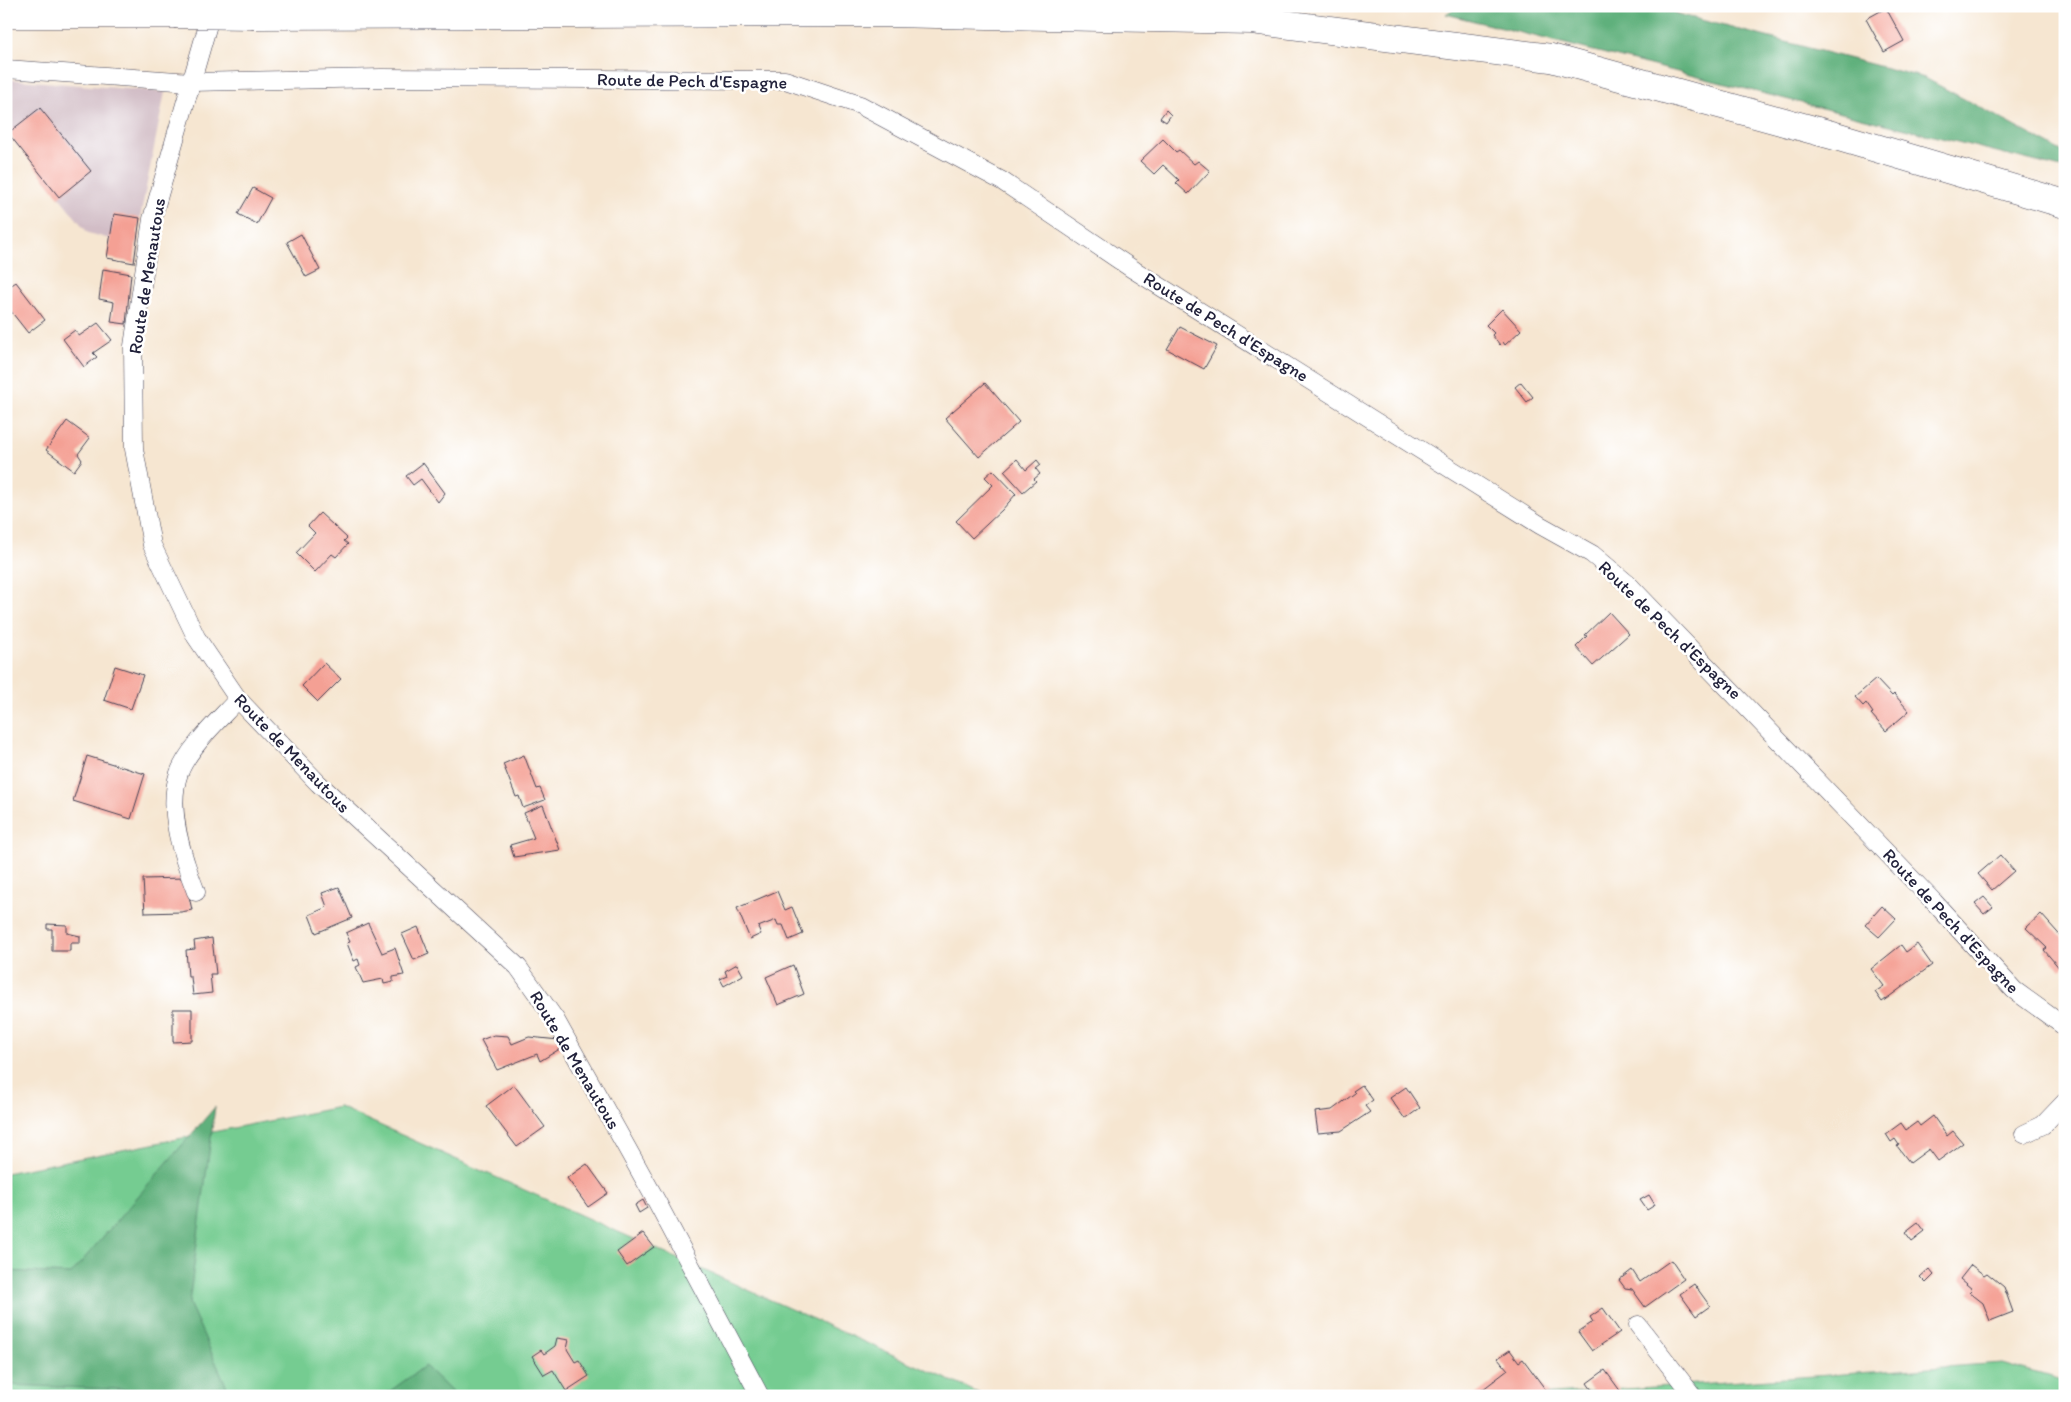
<svg xmlns="http://www.w3.org/2000/svg" width="2071" height="1402" viewBox="0 0 2071 1402" font-family="Itim,sans-serif">
	<rect width="100%" height="100%" fill="#fff"/>
	<filter id="ink" filterUnits="userSpaceOnUse"><feTurbulence type="fractalNoise" baseFrequency=".02" numOctaves="2"/><feDisplacementMap in="SourceGraphic" scale="10" xChannelSelector="R" yChannelSelector="G"/><feConvolveMatrix kernelMatrix="1 2 1 2 8 2 1 2 1" color-interpolation-filters="sRGB"/></filter>
	<filter id="wash" filterUnits="userSpaceOnUse"><feTurbulence type="fractalNoise" baseFrequency=".0096" numOctaves="4" result="noise"/><feDisplacementMap in="SourceGraphic" scale="20" xChannelSelector="R" yChannelSelector="G"/><feGaussianBlur stdDeviation="1.12" result="paint"/><feColorMatrix in="noise" values="0 0 0 0 0 0 0 0 0 0 0 0 0 0 0 0 0 1.4 0 .05"/><feComposite in="paint" operator="in"/></filter>
	<g filter="url(#wash)">
		<rect width="100%" height="100%" fill="#f6e6d1"/>
		<polygon fill="#d2bdc6" points="6,79 165,92 140,218 114,214 110,239 88,233 6,130"/>
		<g fill="#74cc91" stroke="#4b7766">
			<polygon points="339,1107 985,1396 6,1396 6,1173"/>
			<polygon points="2002,1363 2065,1381 2065,1396 1524,1396"/>
		</g>
		<g fill="#5fb07b" stroke="#40695b">
			<polygon points="1458,6 1647,6 1925,78 2065,153 2065,169 1446,14"/>
			<polygon points="215,1107 189,1303 231,1396 166,1396 166,1391 6,1385 6,1271 71,1274"/>
			<polygon points="425,1366 456,1396 383,1396"/>
		</g>
		<g id="blocks">
			<g fill="#f4a094">
				<polygon points="1886,8 1904,41 1884,52 1866,19"/>
				<polygon points="40,108 91,171 59,197 8,133"/>
				<polygon points="1166,110 1171,115 1166,122 1160,118"/>
				<polygon points="1163,139 1176,152 1179,150 1194,164 1198,161 1210,171 1188,194 1176,183 1179,180 1163,165 1154,174 1140,161"/>
				<polygon points="253,188 271,198 257,224 238,214"/>
				<polygon points="114,214 140,218 134,263 107,258"/>
				<polygon points="301,234 320,270 306,277 287,242"/>
				<polygon points="103,269 131,274 126,324 111,322 114,302 99,299"/>
				<polygon points="16,282 45,320 28,333 6,305 6,289"/>
				<polygon points="1502,309 1521,330 1505,345 1503,342 1500,345 1492,335 1494,333 1486,325"/>
				<polygon points="98,323 112,340 93,353 97,357 84,367 63,339 75,330 79,336"/>
				<polygon points="1180,327 1217,346 1204,369 1167,349"/>
				<polygon points="1521,382 1533,397 1527,402 1515,387"/>
				<polygon points="985,383 1019,422 979,457 945,418"/>
				<polygon points="67,421 90,438 78,454 82,460 74,471 46,450"/>
				<polygon points="1017,459 1026,470 1037,460 1041,465 1036,469 1040,474 1034,479 1036,481 1023,492 1004,471"/>
				<polygon points="423,463 445,493 438,502 421,479 413,485 406,476"/>
				<polygon points="993,470 1016,494 1002,510 972,538 956,521 993,485 985,477"/>
				<polygon points="320,513 347,538 344,541 348,544 336,557 332,554 315,572 296,553 315,533 308,526"/>
				<polygon points="1609,612 1629,634 1593,666 1576,647 1587,636 1585,635"/>
				<polygon points="324,663 341,679 318,702 302,686"/>
				<polygon points="115,666 143,675 131,709 104,700"/>
				<polygon points="1876,679 1892,696 1894,694 1909,711 1886,731 1871,714 1873,713 1866,703 1863,706 1855,697"/>
				<polygon points="524,755 537,789 540,788 545,800 523,808 519,796 516,797 503,764"/>
				<polygon points="87,756 145,774 131,819 73,801"/>
				<polygon points="543,805 560,850 514,857 510,845 534,838 524,813"/>
				<polygon points="2000,855 2014,871 1992,890 1978,874"/>
				<polygon points="185,878 192,910 181,912 145,913 143,879"/>
				<polygon points="339,887 352,918 316,933 309,915 327,907 322,893"/>
				<polygon points="777,891 785,910 792,907 803,934 789,940 783,925 778,925 776,920 758,927 761,934 750,939 737,908"/>
				<polygon points="1984,897 1993,907 1984,914 1975,904"/>
				<polygon points="1882,906 1896,919 1879,937 1865,925"/>
				<polygon points="2041,914 2065,941 2065,966 2061,970 2044,950 2047,948 2026,928"/>
				<polygon points="368,923 382,953 395,948 404,975 393,977 393,982 384,984 383,979 363,983 356,967 360,965 358,959 354,961 347,943 350,942 346,933"/>
				<polygon points="47,924 67,925 67,933 80,936 80,943 70,943 70,951 52,951 52,929 47,929"/>
				<polygon points="418,927 429,954 414,960 402,934"/>
				<polygon points="212,938 216,974 210,974 212,993 193,995 191,977 188,977 186,950 195,949 194,941"/>
				<polygon points="1917,944 1932,965 1882,1002 1875,992 1884,986 1871,969 1901,945 1906,952"/>
				<polygon points="737,964 743,975 724,986 720,979 727,976 725,971"/>
				<polygon points="793,965 804,994 778,1005 766,977"/>
				<polygon points="173,1009 192,1009 192,1041 173,1042"/>
				<polygon points="494,1035 508,1036 512,1044 529,1037 559,1040 563,1047 540,1061 537,1054 497,1070 481,1040"/>
				<polygon points="514,1085 545,1127 517,1147 486,1106"/>
				<polygon points="1362,1085 1373,1100 1365,1106 1370,1112 1341,1131 1318,1133 1315,1112 1332,1110 1355,1093 1353,1091"/>
				<polygon points="1406,1087 1420,1108 1405,1119 1390,1098"/>
				<polygon points="1933,1116 1947,1136 1953,1131 1963,1143 1938,1161 1929,1149 1910,1163 1897,1146 1899,1145 1895,1139 1891,1142 1886,1134 1901,1123 1906,1130 1917,1122 1920,1126"/>
				<polygon points="587,1164 608,1193 588,1207 567,1178"/>
				<polygon points="1649,1195 1655,1205 1647,1210 1640,1200"/>
				<polygon points="643,1200 647,1208 639,1213 635,1205"/>
				<polygon points="1918,1222 1925,1231 1912,1241 1905,1232"/>
				<polygon points="643,1233 654,1247 627,1266 617,1252"/>
				<polygon points="1671,1260 1684,1279 1645,1307 1632,1289 1625,1288 1619,1280 1632,1270 1640,1282"/>
				<polygon points="1971,1265 1984,1275 1987,1273 2004,1287 2013,1312 1990,1321 1983,1303 1969,1292 1972,1289 1960,1279"/>
				<polygon points="1929,1269 1934,1275 1926,1283 1920,1277"/>
				<polygon points="1694,1284 1710,1306 1696,1316 1680,1294"/>
				<polygon points="1603,1308 1620,1332 1592,1351 1578,1332 1593,1322 1590,1317"/>
				<polygon points="557,1338 569,1340 567,1349 575,1362 579,1360 589,1376 566,1391 553,1370 544,1375 532,1356 541,1350 544,1354 555,1346"/>
				<polygon points="1510,1350 1519,1362 1523,1359 1548,1393 1544,1396 1474,1396 1508,1370 1498,1358"/>
				<polygon points="1605,1370 1621,1392 1616,1396 1596,1396 1587,1383"/>
			</g>
		</g>
	</g>
	<g filter="url(#ink)">
		<use href="#blocks" fill-opacity="0" stroke="#423f52" stroke-width="1"/>
		<g fill="none" stroke-linecap="round" stroke-linejoin="round">
			<defs>
				<g id="street">
					<polyline points="213,7 152,219 133,346 134,449 152,545 196,637 238,699 318,783 518,967 555,1019 657,1202 760,1396"/>
					<polyline points="6,69 191,82 381,78 785,80 860,105 1002,181 1134,270 1540,525 1592,554 1629,585 1934,902 2014,990 2065,1027"/>
					<path d="M196,892C183,859 166,809 179,773C189,747 219,720 238,699"/>
					<polyline points="2024,1134 2043,1125 2065,1102"/>
					<polyline points="1638,1325 1693,1396"/>
				</g>
				<g id="primary">
					<polyline points="6,14 174,14"/>
					<polyline points="254,15 887,13 1252,20 1551,58 1839,137 2065,204"/>
				</g>
			</defs>
			<use href="#street" stroke="#423f52" stroke-width="19"/>
			<use href="#primary" stroke="#423f52" stroke-width="29"/>
			<use href="#street" stroke="#fff" stroke-width="18"/>
			<use href="#primary" stroke="#fff" stroke-width="28"/>
			<defs>
				<polyline id="primary-bridge" points="174,14 254,15"/>
			</defs>
			<use href="#primary-bridge" stroke="#423f52" stroke-width="29" stroke-linecap="butt"/>
			<use href="#primary-bridge" stroke="#fff" stroke-width="28"/>
		</g>
	</g>
	<g text-anchor="middle" stroke-width="5" stroke-linejoin="round" paint-order="stroke">
		<g font-size="18" fill="#22223b" stroke="#fff">
			<text transform="translate(692 81) rotate(1)" y="6">Route de Pech d'Espagne</text>
			<text transform="translate(147 276) rotate(-81)" y="6">Route de Menautous</text>
			<text transform="translate(1226 327) rotate(32)" y="6">Route de Pech d'Espagne</text>
			<text transform="translate(1670 630) rotate(44)" y="6">Route de Pech d'Espagne</text>
			<text transform="translate(292 753) rotate(46)" y="6">Route de Menautous</text>
			<text transform="translate(1951 921) rotate(47)" y="6">Route de Pech d'Espagne</text>
			<text transform="translate(575 1060) rotate(59)" y="6">Route de Menautous</text>
		</g>
	</g>
	<rect width="2071" height="1402" fill="none" stroke="#fff" stroke-width="25"/>
</svg>
